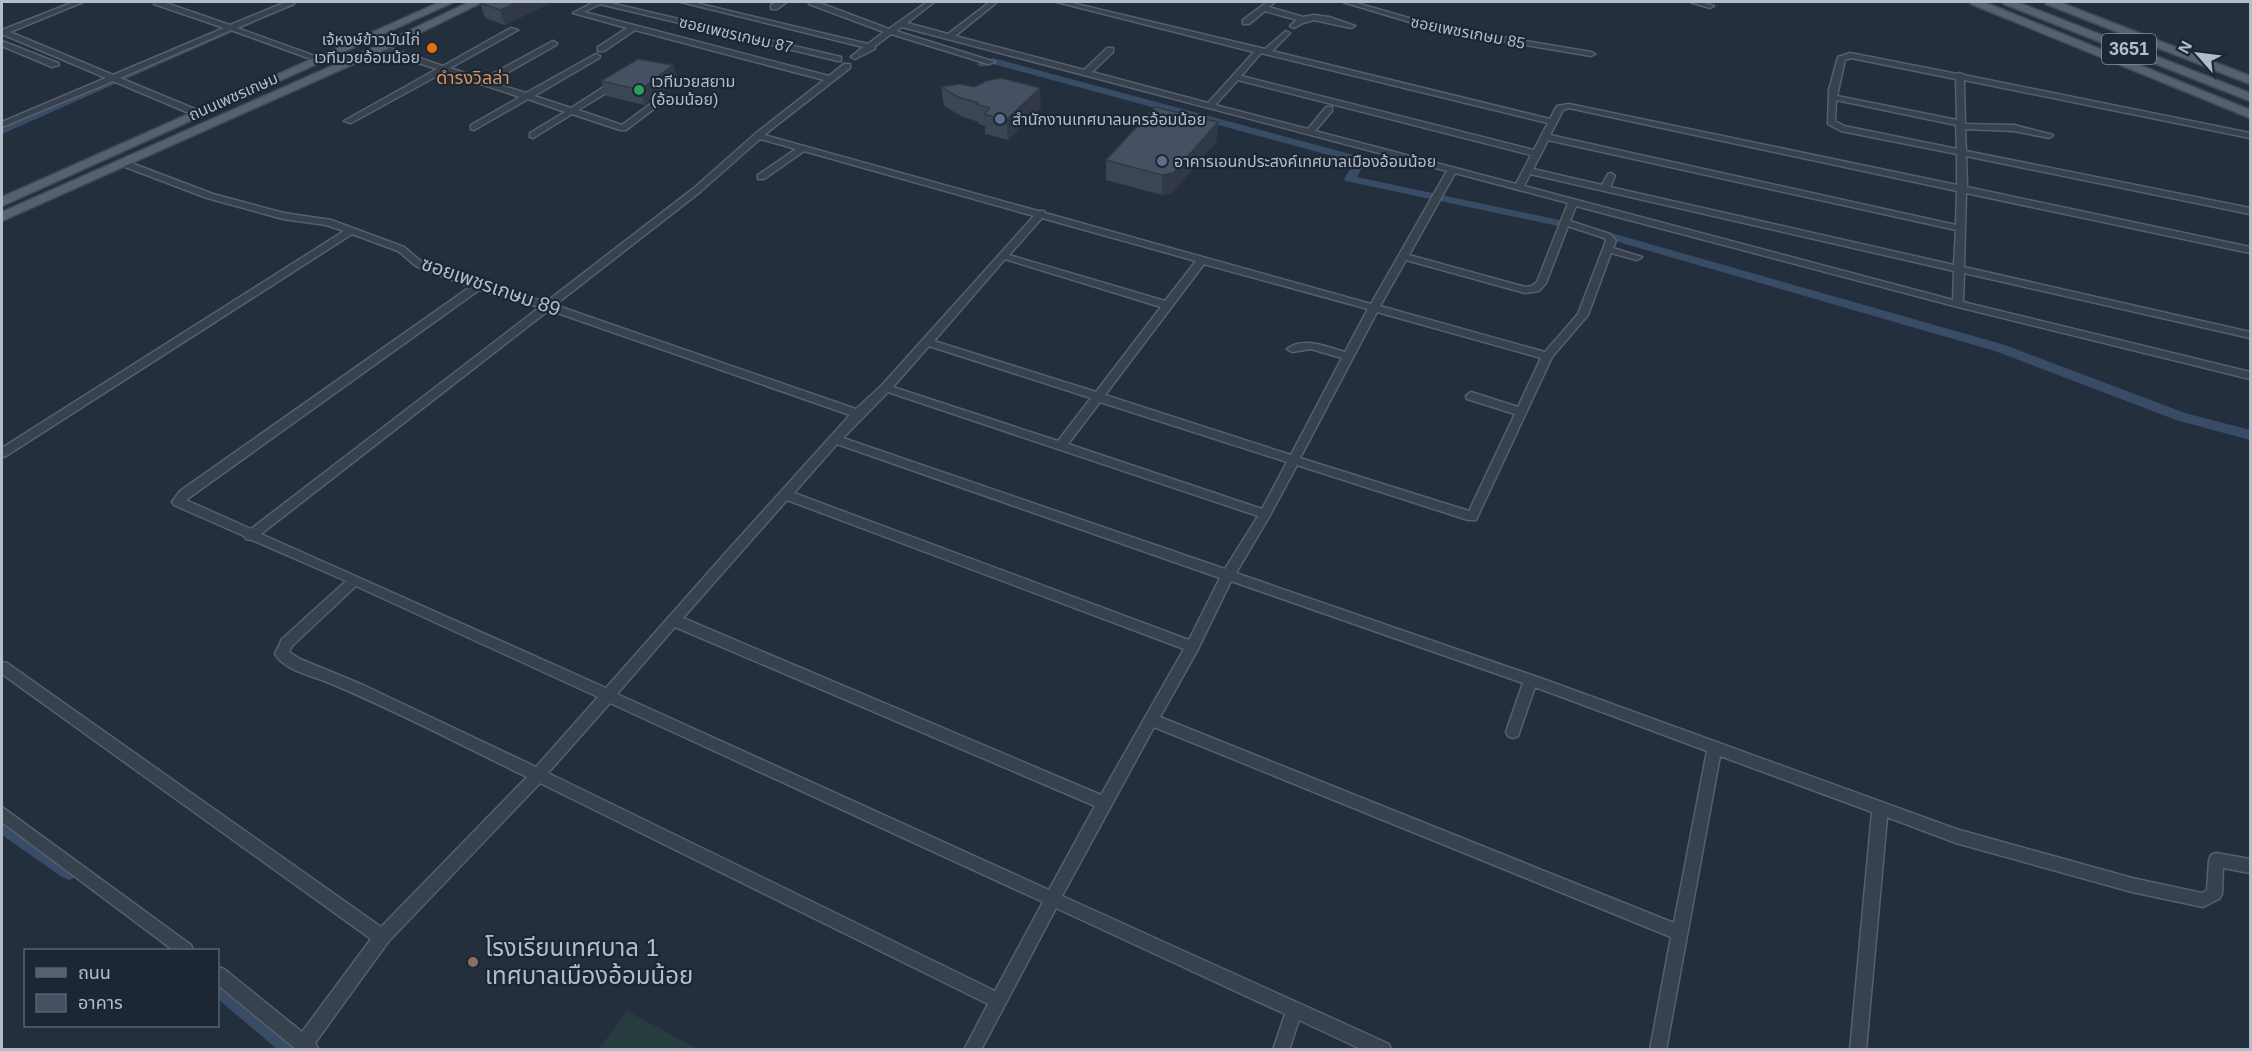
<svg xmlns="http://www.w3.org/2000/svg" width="2252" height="1051" viewBox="0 0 2252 1051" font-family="Arial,'Noto Sans Thai',sans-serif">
	<rect width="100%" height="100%" fill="#242f3e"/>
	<polygon fill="#263c3f" points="627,1011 698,1049 599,1049"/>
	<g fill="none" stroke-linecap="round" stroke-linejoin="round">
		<g fill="#394c67" fill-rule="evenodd">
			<polygon points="245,21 253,23 2,134 2,127"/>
			<polygon points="993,58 1365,158 1366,160 1357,177 1583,225 2005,345 2185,413 2250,430 2250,440 2176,420 1995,351 1577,230 1346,181 1344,179 1355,162 993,64 981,67 976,64"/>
			<polygon points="2,817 76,865 78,871 76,877 69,880 62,877 2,835"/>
			<polygon points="218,976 225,979 302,1043 305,1050 278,1050 218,999"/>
		</g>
		<defs>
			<g id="street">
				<polygon points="74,2 83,2 10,32 113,75 224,28 154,4 154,2 163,2 230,25 286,2 294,2 294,4 237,28 326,60 319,62 231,30 120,78 202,112 202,116 196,116 113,81 2,127 2,122 106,78 2,34 2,30"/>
				<path d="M594,2H606L841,57V61H838L600,4L584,12L829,76L844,64H850V68L764,135L1038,211H1044L1045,213L1371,304L1447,171L902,27L896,31L995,62L988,64L891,34L875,46V49L855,59L851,57L863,47L681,2H692L868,44L884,32L809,4V2H817L889,29L927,2H934L907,23L948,34L990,2H997L955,36L1084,70L1107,48H1113V52L1092,72L1208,103L1254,52L1057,2H1068L1265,49L1286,31L1290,33L1272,51L1550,119L1557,106L1569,104L1957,185V154L1841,131L1828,124L1829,90L1838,57L1850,53L1957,74L1960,73L1964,75L2250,133V138L1964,80L1965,124L2014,125L2053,135L2049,138L2014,131L1965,129L1966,151L2250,208V214L1966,156L1967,187L2250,247V253L1966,193L1964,267L2250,332V338L1964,273L1963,302L2250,372V379L1958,307L1576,206L1570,221L1610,234L1616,241L1613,248L1642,257L1637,260L1611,253L1588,315L1552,357L1476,520H1468L1297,465L1269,517L1236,573L1543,679L1956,829L2132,878L2202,893L2207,890L2209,860L2211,855L2216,853L2250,859V873L2223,868L2222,894L2219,899L2203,907L2132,892L1956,843L1887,817L1866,1050H1850L1872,812L1720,756L1666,1050H1650L1671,937L1154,727L1062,896L1389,1044L1391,1050H1363L1299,1020L1289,1050H1273L1285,1014L1056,908L981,1050H964L988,1004L540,783L388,942L315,1043L319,1050H297L218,985V967L224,969L302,1032L371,939L2,674V662L7,663L381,927L527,777C461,745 395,710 327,682C312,676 284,670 275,654L282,639L346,581L252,540L246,539L244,536L174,505L172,502L180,491L470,287L416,266L398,251L352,234L6,456L2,457V448L344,231L326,225L283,219L207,198L120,165V161H126L213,194L284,213L331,220L404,247L422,262L481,284L546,302L694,188L755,134L824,80L635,30L604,51H598V47L627,28L573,13ZM1261,53L1548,123L1534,150L1241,76ZM1851,58L1956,79L1957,120L1837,96L1845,60ZM1238,80L1531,155L1516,184L1315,131L1332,111V107H1326L1308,129L1215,105ZM1836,100L1956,125L1957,149L1844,126L1835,121ZM1569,108L1957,191L1956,225L1550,135L1563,110ZM760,139L796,149L758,175V179H764L804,151L1034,216L882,385L856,409L555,305L700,192ZM1548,140L1956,230L1954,265L1610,187L1615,176L1611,173L1608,174L1602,185L1533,169ZM1455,173L1568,203L1537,282L1532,286L1525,287L1409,255ZM1530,174L1954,271L1953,300L1524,186ZM1042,218L1196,261L1165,301L1009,255ZM1568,226L1604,238L1606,241L1578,314L1545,352L1380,306L1406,260L1525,293L1539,291L1546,283ZM1005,259L1161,307L1096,392L934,341ZM1204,264L1368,309L1345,352C1327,347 1303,336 1287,349L1292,352L1311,349L1342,358L1291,455L1105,395ZM479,290L540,307L251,529L186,500ZM549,310L850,415L729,549L606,688L261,534ZM1377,312L1541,358L1518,407L1471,392L1466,396L1467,399L1515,414L1469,511L1300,458ZM929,346L1091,398L1058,441L893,387ZM888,392L1258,516L1225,569L843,438ZM1100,402L1287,462L1262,509L1068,444ZM837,444L1220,578L1189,640L794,493ZM787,500L1184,649L1101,795L683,618ZM1231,581L1523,683L1506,732L1508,736L1513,738L1518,736L1535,687L1707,751L1674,923L1160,717L1197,651ZM356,586L598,697L536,767L363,685L300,659L289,652L292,646ZM675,627L1095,806L1049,890L617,694ZM610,703L1043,902L995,991L548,773Z"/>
				<polygon points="778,2 787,2 777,9 771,9 771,5"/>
				<polygon points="1267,2 1275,2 1269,7 1303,17 1314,15 1329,17 1355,26 1351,28 1314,20 1303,23 1294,28 1290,26 1297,20 1265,11 1249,24 1243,24 1243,20"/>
				<polygon points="1343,2 1353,2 1437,26 1591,52 1595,54 1591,56 1436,30"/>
				<polygon points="1690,2 1701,2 1714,6 1710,8"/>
				<polygon points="511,28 518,30 450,68 483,79 553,41 557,43 556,45 491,82 526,93 596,54 600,56 599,58 534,96 571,108 615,80 621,80 621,84 578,110 622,125 652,103 659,105 626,130 620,130 572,114 533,138 530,137 530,133 565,112 528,99 474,130 471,129 471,125 520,97 444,72 351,123 344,121 437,69 378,50 378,46 384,46 443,66"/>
				<polygon points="2,41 58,63 59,65 52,67 2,46"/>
				<polygon points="2,807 191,945 193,950 173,950 2,822"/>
			</g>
			<g id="primary">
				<polygon points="440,2 454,2 2,206 2,197"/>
				<polygon points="469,2 483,2 385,50 2,221 2,212 377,46"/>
				<polygon points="1970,2 1984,2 2250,110 2250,118 1971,4"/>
				<polygon points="2003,2 2017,2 2250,93 2250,101 2004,4"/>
				<polygon points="2045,2 2059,2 2250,76 2250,84 2046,4"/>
			</g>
		</defs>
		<use href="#street" stroke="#565f6c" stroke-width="3"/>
		<use href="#primary" stroke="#414a57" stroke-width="3"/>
		<use href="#street" fill="#38414e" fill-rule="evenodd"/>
		<use href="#primary" fill="#56606e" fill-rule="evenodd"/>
	</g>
	<g fill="#3b4654">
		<polygon points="480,3 548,4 505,25 485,18"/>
		<polygon points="673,65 678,80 645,105 606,96 601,81"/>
		<polygon points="941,87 1041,108 1008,140 985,134 985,126 978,124 978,122 961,116 944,106"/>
		<polygon points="1218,122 1216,142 1172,193 1162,195 1106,180 1106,160"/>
	</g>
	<g fill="#303945">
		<polygon points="518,2 547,2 548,4 505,25 500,10"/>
		<polygon points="673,65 678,80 645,105 640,90"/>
		<polygon points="1040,88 1041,108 1008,140 1006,120"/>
		<polygon points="1218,122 1216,142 1172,193 1162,195 1162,175"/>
	</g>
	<g fill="#455162" stroke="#303945" stroke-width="1.5">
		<polygon points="483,2 518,2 500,10 480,3"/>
		<polygon points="638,59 673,65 640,90 601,81"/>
		<polygon points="1001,78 1040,88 1006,120 984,114 990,108 976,104 978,103 958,97 941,87 960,84 974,87 986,81"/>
		<polygon points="1155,107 1218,122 1173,173 1162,175 1106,160"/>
	</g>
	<circle fill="#e8710a" stroke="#1d2633" stroke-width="2" cx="432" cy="48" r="6"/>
	<circle fill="#2e9e5b" stroke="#1d2633" stroke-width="2" cx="639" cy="90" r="6"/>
	<g fill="#5c6f8a" stroke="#1d2633" stroke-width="2">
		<circle cx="1000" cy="119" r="6"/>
		<circle cx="1162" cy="161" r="6"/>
	</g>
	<circle fill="#8d6e63" stroke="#1d2633" stroke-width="2" cx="473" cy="962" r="6"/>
	<g text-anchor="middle" stroke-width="4.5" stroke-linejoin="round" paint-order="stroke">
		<g font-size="16" fill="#b4bcc9" stroke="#1d2633">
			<text transform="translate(1468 32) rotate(11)" y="6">ซอยเพชรเกษม 85</text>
			<text transform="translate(736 34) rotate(13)" y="6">ซอยเพชรเกษม 87</text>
			<text transform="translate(233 96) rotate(-24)" y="6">ถนนเพชรเกษม</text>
		</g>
		<g font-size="16" fill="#b4bcc9" stroke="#1d2633" text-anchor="start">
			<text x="420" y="45" text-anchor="end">เจ้หงษ์ข้าวมันไก่<tspan x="420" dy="18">เวทีมวยอ้อมน้อย</tspan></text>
			<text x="651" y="87">เวทีมวยสยาม<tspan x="651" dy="18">(อ้อมน้อย)</tspan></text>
			<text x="1012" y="125">สำนักงานเทศบาลนครอ้อมน้อย</text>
			<text x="1174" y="167">อาคารเอนกประสงค์เทศบาลเมืองอ้อมน้อย</text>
		</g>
		<rect fill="#1d2633" stroke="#878f9c" stroke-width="1.5" x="2102" y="34" width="54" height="30" rx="4.5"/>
		<g font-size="18" font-weight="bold" fill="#b4bcc9">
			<text x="2129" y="55">3651</text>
		</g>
		<g font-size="18" fill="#d59563" stroke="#1d2633">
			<text x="473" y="84">ดำรงวิลล่า</text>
		</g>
		<g font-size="20" fill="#b4bcc9" stroke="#1d2633">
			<text transform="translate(491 286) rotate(19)" y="7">ซอยเพชรเกษม 89</text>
		</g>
		<g font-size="24" fill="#b4bcc9" stroke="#1d2633" text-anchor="start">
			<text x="485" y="956">โรงเรียนเทศบาล 1<tspan x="485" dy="28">เทศบาลเมืองอ้อมน้อย</tspan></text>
		</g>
	</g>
	<rect width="2252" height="1051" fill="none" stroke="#b4bcc9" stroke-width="6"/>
	<rect x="24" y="949" width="195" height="78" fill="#1d2633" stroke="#59626f" stroke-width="1.5"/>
	<rect x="36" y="968" width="30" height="9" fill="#56606e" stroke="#59626f" stroke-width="1.5"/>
	<text x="78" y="979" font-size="18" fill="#b4bcc9">ถนน</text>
	<rect x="36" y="994" width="30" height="18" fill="#455162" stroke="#59626f" stroke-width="1.5"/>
	<text x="78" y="1009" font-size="18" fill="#b4bcc9">อาคาร</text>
	<g transform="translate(2198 54) rotate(298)" stroke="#1d2633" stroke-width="4.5" paint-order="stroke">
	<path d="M0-4.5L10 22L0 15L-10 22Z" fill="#b4bcc9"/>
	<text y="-9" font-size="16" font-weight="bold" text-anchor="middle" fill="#b4bcc9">N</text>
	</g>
</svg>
